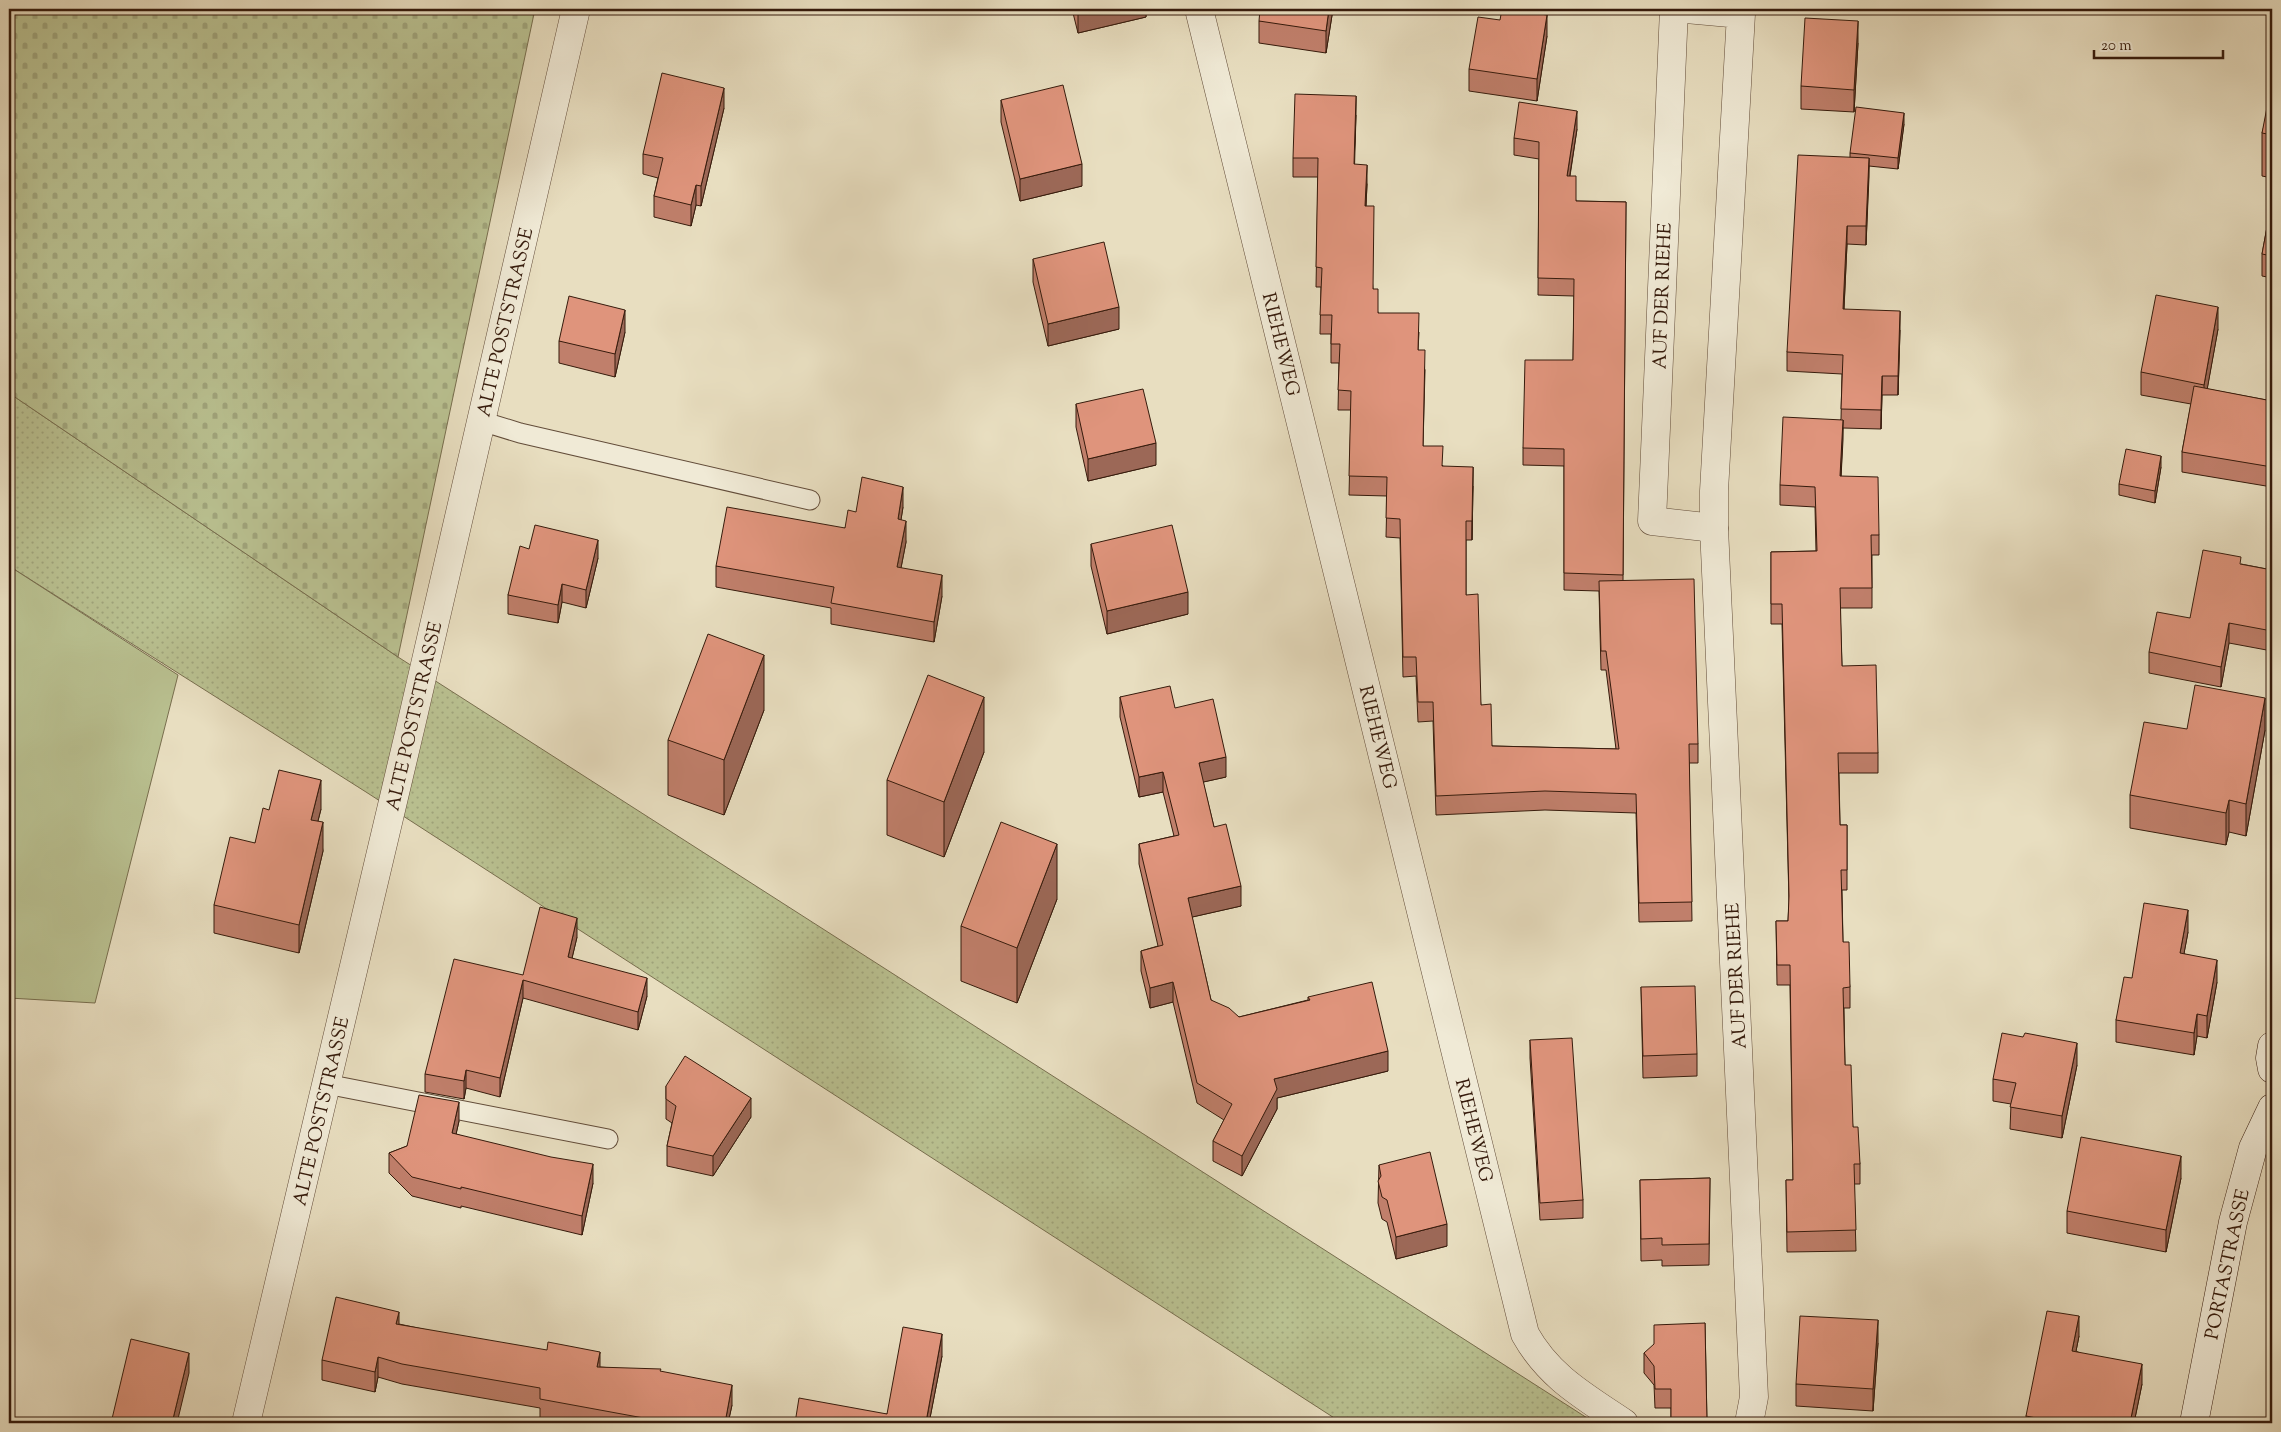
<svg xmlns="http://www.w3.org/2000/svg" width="2281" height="1432" viewBox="0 0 2281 1432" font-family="'Sorts Mill Goudy',serif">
	<defs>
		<pattern id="grass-dots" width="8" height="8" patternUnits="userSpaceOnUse" patternTransform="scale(1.25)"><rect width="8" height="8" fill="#b9c090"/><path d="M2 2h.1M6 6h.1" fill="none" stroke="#a0a47b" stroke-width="1.8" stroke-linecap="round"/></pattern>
		<pattern id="cemetery-stones" width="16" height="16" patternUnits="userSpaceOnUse" patternTransform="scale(1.25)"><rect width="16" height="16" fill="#b9c090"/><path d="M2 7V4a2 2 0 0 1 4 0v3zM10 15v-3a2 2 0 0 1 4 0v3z" fill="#a0a47b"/></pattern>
	</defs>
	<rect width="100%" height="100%" fill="#e8dec0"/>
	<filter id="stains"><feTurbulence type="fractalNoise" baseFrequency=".004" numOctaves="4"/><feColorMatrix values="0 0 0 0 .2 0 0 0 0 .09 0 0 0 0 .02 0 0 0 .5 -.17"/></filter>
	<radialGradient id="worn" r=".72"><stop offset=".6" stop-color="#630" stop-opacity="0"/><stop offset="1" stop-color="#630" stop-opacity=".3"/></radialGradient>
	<polygon fill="url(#grass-dots)" stroke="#786e4e" points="9,393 398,657 1595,1423 1342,1423 366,792 9,566"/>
	<polygon fill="url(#cemetery-stones)" stroke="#786e4e" points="9,9 535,9 398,657 9,393"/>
	<polygon fill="#b9c090" stroke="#786e4e" points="9,566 178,675 95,1003 9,998"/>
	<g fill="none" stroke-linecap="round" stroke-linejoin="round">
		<defs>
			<g id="service">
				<polyline points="481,421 520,433 810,500"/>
				<polyline points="326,1084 608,1139"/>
			</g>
			<g id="minor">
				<path d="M1199,9L1525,1334C1549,1377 1584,1396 1624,1423"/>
				<polyline points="1674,9 1652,521 1714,528"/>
				<polyline points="1686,9 1741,14 1714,491 1714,528 1754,1397 1749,1423"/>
				<polyline points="246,1423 412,721 576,9"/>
			</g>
			<g id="secondary">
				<polyline points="2272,1046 2270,1058 2272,1069"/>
				<polyline points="2194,1423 2233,1222 2253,1148 2272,1108"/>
			</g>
		</defs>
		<use href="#service" stroke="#624c39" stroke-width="21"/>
		<use href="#minor" stroke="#624c39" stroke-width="29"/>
		<use href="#secondary" stroke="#361b0c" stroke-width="29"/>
		<use href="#service" stroke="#f0ead6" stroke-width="19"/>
		<use href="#minor" stroke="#f0ead6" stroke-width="28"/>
		<use href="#secondary" stroke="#f0ead6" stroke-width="28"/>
	</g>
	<g fill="#c07f6b" stroke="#361b0c">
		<polygon points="1072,9 1146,9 1146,17 1078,33"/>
		<polygon points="1333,9 1326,53 1259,43 1259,21"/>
		<polygon points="1547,36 1537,101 1469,91 1469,69"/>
		<polygon points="1858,43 1854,112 1801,109 1801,86"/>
		<polygon points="2272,97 2272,178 2262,176 2262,133"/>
		<polygon points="1001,100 1082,186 1020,201 1001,122"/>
		<polygon points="724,108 701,206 696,205 691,226 654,217 654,196 658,178 643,174 643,154"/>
		<polygon points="1356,115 1354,164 1367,184 1366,206 1373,289 1378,313 1419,332 1418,350 1425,370 1423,446 1443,466 1473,486 1472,540 1466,540 1466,595 1481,705 1492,746 1616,749 1606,670 1601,670 1599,591 1564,590 1564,466 1523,465 1523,448 1573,360 1574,296 1538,295 1539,159 1514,155 1514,138 1577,129 1570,176 1576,201 1626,202 1623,581 1698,744 1698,763 1689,763 1692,921 1639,922 1636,813 1545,810 1436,815 1433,721 1418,722 1416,676 1403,677 1400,538 1386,537 1387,496 1349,495 1351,410 1338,410 1339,363 1331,363 1331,334 1320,334 1321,287 1316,287 1318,177 1293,177 1293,158"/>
		<polygon points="1904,124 1898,169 1869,166 1866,245 1847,244 1844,309 1900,330 1898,395 1882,395 1881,429 1843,428 1841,476 1879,535 1879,555 1872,555 1872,608 1840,608 1842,666 1878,753 1878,773 1839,773 1840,825 1847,825 1847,890 1842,890 1843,942 1850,987 1850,1008 1844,1008 1845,1065 1853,1127 1860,1164 1860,1184 1854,1184 1856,1251 1787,1252 1786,1180 1793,1180 1790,985 1777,985 1776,921 1788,921 1789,902 1782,624 1771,624 1771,552 1816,551 1815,507 1780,505 1780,485 1841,419 1842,374 1787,371 1787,352 1850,157 1850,153"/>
		<polygon points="2272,200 2272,278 2262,276 2262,254"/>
		<polygon points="1033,259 1119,329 1048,346 1033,282"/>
		<polygon points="2218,329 2207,389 2272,401 2272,487 2182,472 2182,452 2191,404 2141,395 2141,372"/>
		<polygon points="625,332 615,377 559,363 559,341"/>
		<polygon points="1076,404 1156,465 1088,481 1076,427"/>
		<polygon points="2161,467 2155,503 2119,495 2119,484"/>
		<polygon points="903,507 901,519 906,542 901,568 942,596 934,642 831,624 831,608 716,587 716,566 845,528 856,512"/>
		<polygon points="1091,544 1188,614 1107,634 1091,566"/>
		<polygon points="529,549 598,558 586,608 562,602 558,623 508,614 508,595"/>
		<polygon points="2241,564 2272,570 2272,651 2229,643 2221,687 2149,673 2149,652 2190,618"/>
		<polygon points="1120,697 1175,708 1226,777 1203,782 1214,827 1241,906 1192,917 1211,1000 1239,1017 1308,1000 1308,997 1388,1071 1277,1098 1277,1109 1242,1176 1213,1161 1213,1141 1224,1120 1197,1103 1173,1002 1150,1008 1141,971 1141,951 1158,946 1139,864 1139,844 1174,836 1163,792 1139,797 1120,717"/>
		<polygon points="764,710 724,815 668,795 668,740"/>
		<polygon points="2187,729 2265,730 2246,836 2229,832 2226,845 2130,828 2130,795"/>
		<polygon points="984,752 944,857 887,835 887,780"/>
		<polygon points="321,809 318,821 323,851 299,953 214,933 214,905 255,843 269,810"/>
		<polygon points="1057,899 1017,1003 961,981 961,926"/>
		<polygon points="2188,932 2184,953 2217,982 2207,1038 2197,1036 2194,1055 2116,1042 2116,1020 2132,978"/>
		<polygon points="577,937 572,958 647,996 638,1030 523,998 500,1097 466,1088 464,1099 425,1092 425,1074 523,975"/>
		<polygon points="1641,987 1697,1054 1697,1076 1643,1078"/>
		<polygon points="1530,1040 1583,1200 1583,1218 1540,1220 1530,1058"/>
		<polygon points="2077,1065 2062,1138 2010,1129 2011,1104 1993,1101 1993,1079"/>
		<polygon points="666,1086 751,1117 713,1176 667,1166 667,1146 672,1123 666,1119"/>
		<polygon points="459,1121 456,1134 593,1183 582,1235 461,1206 461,1208 412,1196 389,1173 389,1153 407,1146"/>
		<polygon points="1379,1165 1447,1246 1396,1259 1387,1222 1382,1219 1378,1203"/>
		<polygon points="1710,1178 1709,1265 1662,1266 1662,1260 1641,1261 1640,1180"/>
		<polygon points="2181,1178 2166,1252 2067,1233 2067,1211"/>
		<polygon points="1705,1323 1707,1423 1671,1423 1671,1408 1655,1408 1654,1385 1644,1373 1644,1353"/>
		<polygon points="399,1324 600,1367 661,1372 732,1405 728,1423 564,1423 540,1419 540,1408 402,1384 378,1377 375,1392 322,1380 322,1360"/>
		<polygon points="2079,1336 2076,1351 2142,1384 2134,1423 2026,1423 2026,1416"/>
		<polygon points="1878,1343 1873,1411 1796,1406 1796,1384"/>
		<polygon points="942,1356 929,1423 795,1423 887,1414"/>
	</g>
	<g fill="#9c6857" stroke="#361b0c">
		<polygon points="1078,9 1146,9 1146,17 1078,33"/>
		<polygon points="1329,9 1333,9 1326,53 1326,31"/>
		<polygon points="1547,15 1547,36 1537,101 1537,79"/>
		<polygon points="1858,21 1858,43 1854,112 1854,90"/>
		<polygon points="724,88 724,108 701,206 701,186"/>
		<polygon points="1356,96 1356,115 1354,184 1354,164"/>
		<polygon points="1577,111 1577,129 1567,193 1567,176"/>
		<polygon points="1904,113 1904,124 1898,169 1898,158"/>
		<polygon points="1869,158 1869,177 1866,245 1866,226"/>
		<polygon points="1082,164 1082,186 1020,201 1020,179"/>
		<polygon points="1367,165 1367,184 1365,225 1365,206"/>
		<polygon points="696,185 696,205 691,226 691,205"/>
		<polygon points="1847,226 1847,244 1843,328 1843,309"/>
		<polygon points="1119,307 1119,329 1048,346 1048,324"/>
		<polygon points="2218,307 2218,329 2204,407 2204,385"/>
		<polygon points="625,310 625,332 615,377 615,354"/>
		<polygon points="1900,311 1900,330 1898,395 1898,376"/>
		<polygon points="1882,376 1882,395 1881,429 1881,410"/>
		<polygon points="1843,420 1843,440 1840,496 1840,476"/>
		<polygon points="1156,443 1156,465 1088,481 1088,459"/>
		<polygon points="2161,456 2161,467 2155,503 2155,491"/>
		<polygon points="1473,467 1473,486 1472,540 1472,521"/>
		<polygon points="903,487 903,507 898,539 898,519"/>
		<polygon points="906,521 906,542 897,588 897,567"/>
		<polygon points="598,540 598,558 586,608 586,590"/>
		<polygon points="942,575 942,596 934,642 934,622"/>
		<polygon points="562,584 562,602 558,623 558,605"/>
		<polygon points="1188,592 1188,614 1107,634 1107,611"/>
		<polygon points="2229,623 2229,643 2221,687 2221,667"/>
		<polygon points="764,655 764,710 724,815 724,760"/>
		<polygon points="984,697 984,752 944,857 944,802"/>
		<polygon points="2265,698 2265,730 2246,836 2246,804"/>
		<polygon points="1226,757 1226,777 1199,783 1199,763"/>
		<polygon points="1163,772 1163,792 1139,797 1139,777"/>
		<polygon points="321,780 321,809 311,848 311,820"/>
		<polygon points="2229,800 2229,832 2226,845 2226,813"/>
		<polygon points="323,822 323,851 299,953 299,925"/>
		<polygon points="1057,844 1057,899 1017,1003 1017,948"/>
		<polygon points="1241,886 1241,906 1188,918 1188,898"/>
		<polygon points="2188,910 2188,932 2180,975 2180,953"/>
		<polygon points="577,918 577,937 568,975 568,957"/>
		<polygon points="2217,960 2217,982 2207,1038 2207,1016"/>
		<polygon points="647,978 647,996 638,1030 638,1012"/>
		<polygon points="523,980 523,998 500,1097 500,1078"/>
		<polygon points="1173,982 1173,1002 1150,1008 1150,988"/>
		<polygon points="2197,1014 2197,1036 2194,1055 2194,1033"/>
		<polygon points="2077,1043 2077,1065 2062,1138 2062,1116"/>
		<polygon points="1388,1051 1388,1071 1277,1098 1277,1109 1242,1176 1242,1156 1274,1079"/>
		<polygon points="466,1070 466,1088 464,1099 464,1081"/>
		<polygon points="751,1098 751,1117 713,1176 713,1156"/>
		<polygon points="459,1102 459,1121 452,1152 452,1133"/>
		<polygon points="2181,1156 2181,1178 2166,1252 2166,1230"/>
		<polygon points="593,1164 593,1183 582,1235 582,1216"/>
		<polygon points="1447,1224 1447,1246 1396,1259 1396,1237"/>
		<polygon points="399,1312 399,1332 396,1324"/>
		<polygon points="2079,1316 2079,1336 2072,1371 2072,1351"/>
		<polygon points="1878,1320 1878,1343 1873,1411 1873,1389"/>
		<polygon points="942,1334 942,1356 929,1423 926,1423"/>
		<polygon points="600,1352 600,1372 597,1367"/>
		<polygon points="189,1353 189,1373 177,1423 172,1423"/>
		<polygon points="378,1357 378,1377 375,1392 375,1372"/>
		<polygon points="2142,1364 2142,1384 2134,1423 2130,1423"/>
		<polygon points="732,1385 732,1405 728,1423 725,1423"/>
	</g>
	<g fill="#df947c" stroke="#361b0c">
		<polygon points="1260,9 1329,9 1326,31 1259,21"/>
		<polygon points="1502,9 1508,9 1547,15 1537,79 1469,69 1478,17 1500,20"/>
		<polygon points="1805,18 1858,21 1854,90 1801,86"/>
		<polygon points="662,73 724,88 701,186 696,185 691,205 654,196 663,158 643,154"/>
		<polygon points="1063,85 1082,164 1020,179 1001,100"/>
		<polygon points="1295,94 1356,96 1354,164 1367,165 1365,206 1374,206 1373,289 1378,289 1378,313 1419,313 1418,350 1425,350 1423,446 1443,446 1442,466 1473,467 1472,521 1466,521 1466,595 1478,594 1481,705 1491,704 1492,746 1619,749 1606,651 1601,651 1599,581 1694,579 1698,744 1689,744 1692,902 1639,903 1636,794 1545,791 1436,796 1433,702 1418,702 1416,657 1403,657 1400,519 1386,518 1387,477 1349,476 1351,391 1338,390 1340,344 1331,344 1332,315 1320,315 1322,268 1316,267 1318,158 1293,158"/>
		<polygon points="2269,97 2272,97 2272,135 2262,133"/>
		<polygon points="1519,102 1577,111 1567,176 1576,176 1576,201 1626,202 1623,575 1564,573 1564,449 1523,448 1525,360 1573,360 1574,279 1538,278 1539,142 1514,138"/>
		<polygon points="1856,107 1904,113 1898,158 1850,153"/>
		<polygon points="1798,155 1869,158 1866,226 1847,226 1843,309 1900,311 1898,376 1882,376 1881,410 1841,409 1843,355 1787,352"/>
		<polygon points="2272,200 2272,256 2262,254"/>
		<polygon points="1104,242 1119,307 1048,324 1033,259"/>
		<polygon points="2156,295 2218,307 2204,385 2141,372"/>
		<polygon points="569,296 625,310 615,354 559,341"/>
		<polygon points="2194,386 2272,401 2272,467 2182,452"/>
		<polygon points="1143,389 1156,443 1088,459 1076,404"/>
		<polygon points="1783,417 1843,420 1840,476 1878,477 1879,535 1871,535 1872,588 1840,588 1842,666 1876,665 1878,753 1838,753 1840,825 1847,825 1847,870 1841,870 1843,942 1849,942 1850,987 1843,988 1845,1065 1851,1065 1853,1127 1858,1127 1860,1164 1854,1164 1856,1230 1787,1232 1786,1180 1793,1180 1790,965 1777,965 1776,921 1788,921 1789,896 1782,604 1771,604 1771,552 1817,551 1815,487 1780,485"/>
		<polygon points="2126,449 2161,456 2155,491 2119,484"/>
		<polygon points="862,477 903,487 898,519 906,521 897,567 942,575 934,622 831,603 834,587 716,566 727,507 845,528 848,510 856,512"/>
		<polygon points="535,525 598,540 586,590 562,584 558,605 508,595 520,546 529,549"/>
		<polygon points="1172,525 1188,592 1107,611 1091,544"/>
		<polygon points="2203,550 2241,557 2240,564 2272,570 2272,631 2229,623 2221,667 2149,652 2157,612 2190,618"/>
		<polygon points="708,634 764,655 724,760 668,740"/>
		<polygon points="928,675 984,697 944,802 887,780"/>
		<polygon points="2195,685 2265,698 2246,804 2229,800 2226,813 2130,795 2144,722 2187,729"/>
		<polygon points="1170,686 1175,708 1213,699 1226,757 1199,763 1214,827 1226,824 1241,886 1188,898 1211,1000 1229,1008 1239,1017 1310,1000 1308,997 1372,982 1388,1051 1274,1079 1277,1089 1242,1156 1213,1141 1232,1104 1197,1083 1173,982 1150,988 1141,951 1163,945 1139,844 1179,835 1163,772 1139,777 1120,697"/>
		<polygon points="279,770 321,780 311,820 323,822 299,925 214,905 230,837 255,843 263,808 269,810"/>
		<polygon points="1001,822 1057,844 1017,948 961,926"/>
		<polygon points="2144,903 2188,910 2180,953 2217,960 2207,1016 2197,1014 2194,1033 2116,1020 2124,977 2132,978"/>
		<polygon points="540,907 577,918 568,957 647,978 638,1012 523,980 500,1078 466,1070 464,1081 425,1074 454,959 523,975"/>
		<polygon points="1695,986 1697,1054 1643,1056 1641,987"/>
		<polygon points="2002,1033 2023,1037 2025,1033 2077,1043 2062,1116 2010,1107 2016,1083 1993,1079"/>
		<polygon points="1572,1038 1583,1200 1540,1203 1530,1040"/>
		<polygon points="685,1056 751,1098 713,1156 667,1146 676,1106 666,1099 666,1086"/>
		<polygon points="419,1095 459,1102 452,1133 551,1157 593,1164 582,1216 461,1187 461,1189 412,1177 389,1153 407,1146"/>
		<polygon points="2081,1137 2181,1156 2166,1230 2067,1211"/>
		<polygon points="1430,1152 1447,1224 1396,1237 1387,1200 1382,1197 1378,1181 1381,1176 1379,1165"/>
		<polygon points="1710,1178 1709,1244 1662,1245 1662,1238 1641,1239 1640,1180"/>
		<polygon points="336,1297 399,1312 396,1324 547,1350 548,1342 600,1352 597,1367 661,1369 660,1371 732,1385 725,1423 648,1423 649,1419 540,1399 540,1388 402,1364 378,1357 375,1372 322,1360"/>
		<polygon points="2047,1311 2079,1316 2072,1351 2142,1364 2130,1423 2086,1423 2070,1420 2069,1423 2062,1423 2026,1416"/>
		<polygon points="1800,1316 1878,1320 1873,1389 1796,1384"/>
		<polygon points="1705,1323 1707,1422 1671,1421 1671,1389 1655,1389 1654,1366 1644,1353 1654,1344 1654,1325"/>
		<polygon points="903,1327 942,1334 926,1422 907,1418 906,1423 795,1423 799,1398 887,1414"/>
		<polygon points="131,1339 189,1353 172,1423 111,1423"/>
	</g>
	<g text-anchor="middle" stroke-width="4" stroke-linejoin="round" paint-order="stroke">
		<g font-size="19" fill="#361b0c" stroke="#f0ead6">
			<text transform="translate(1661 296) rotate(-88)" y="7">AUF DER RIEHE</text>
			<text transform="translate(504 322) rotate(-77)" y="7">ALTE POSTSTRASSE</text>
			<text transform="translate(1282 344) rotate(76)" y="7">RIEHEWEG</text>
			<text transform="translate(413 716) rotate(-77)" y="7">ALTE POSTSTRASSE</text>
			<text transform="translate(1379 737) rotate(76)" y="7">RIEHEWEG</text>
			<text transform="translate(1735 976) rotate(-93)" y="7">AUF DER RIEHE</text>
			<text transform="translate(320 1111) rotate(-77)" y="7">ALTE POSTSTRASSE</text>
			<text transform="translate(1475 1130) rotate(76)" y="7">RIEHEWEG</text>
			<text transform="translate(2226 1264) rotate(-78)" y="7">PORTASTRASSE</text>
		</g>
	</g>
	<rect width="2281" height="1432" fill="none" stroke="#e8dec0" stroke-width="30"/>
	<rect x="10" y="10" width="2261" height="1412" fill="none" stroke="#361b0c" stroke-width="2.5"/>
	<rect x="15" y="15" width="2251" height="1402" fill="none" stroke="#361b0c"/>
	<path d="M2094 50v8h129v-8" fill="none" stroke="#361b0c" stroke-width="2.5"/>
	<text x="2101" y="50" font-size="15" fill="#361b0c" stroke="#f0ead6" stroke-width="4" paint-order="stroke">20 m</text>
	<rect width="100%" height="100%" filter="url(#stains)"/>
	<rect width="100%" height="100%" fill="url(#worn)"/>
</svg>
